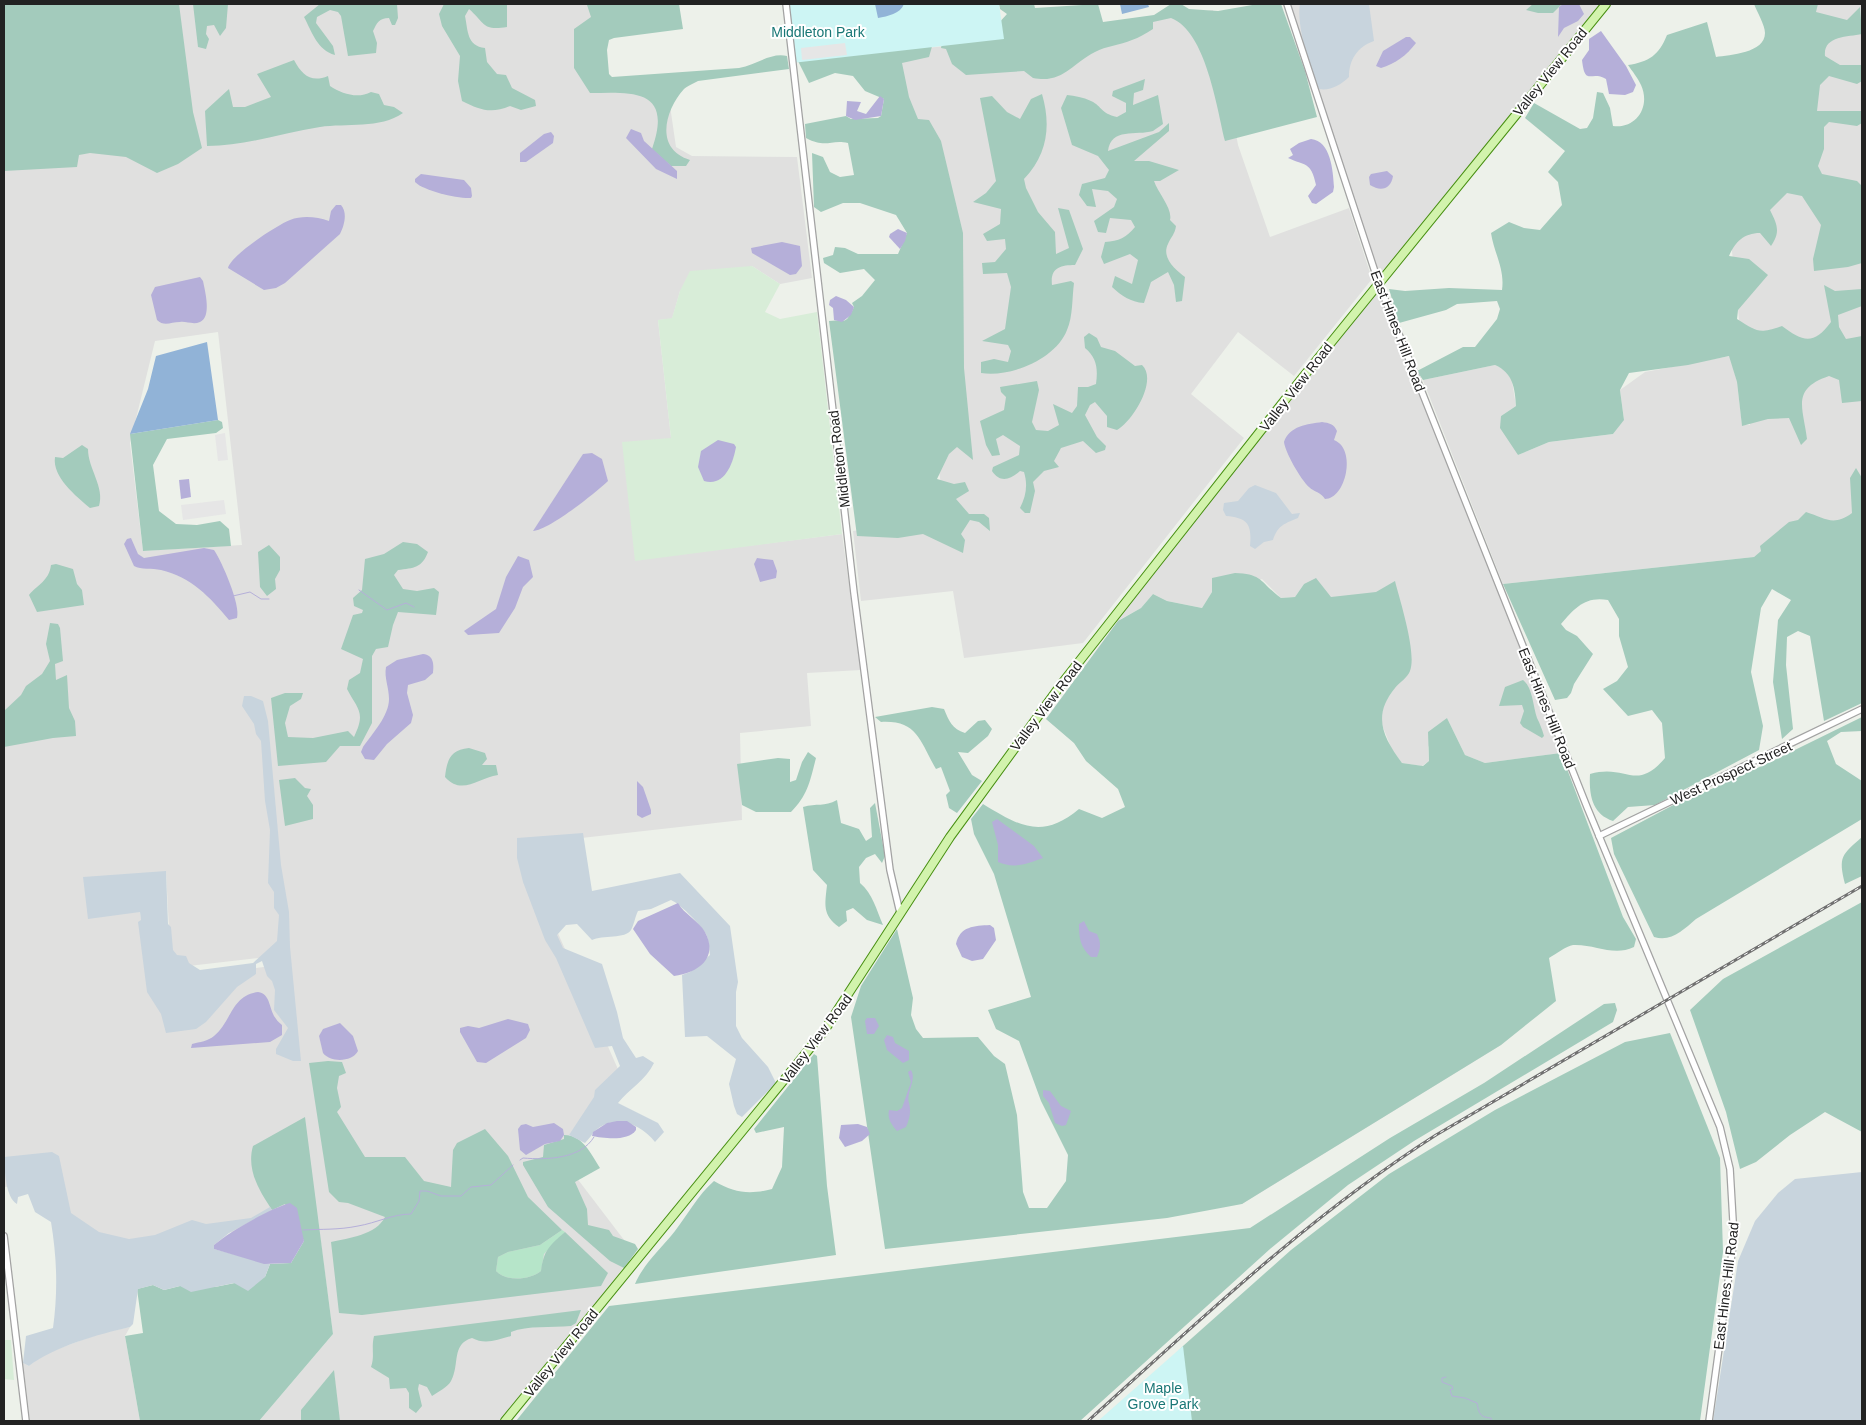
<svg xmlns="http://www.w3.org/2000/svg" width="1866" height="1425" viewBox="0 0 1866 1425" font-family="Arial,sans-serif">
	<rect width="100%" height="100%" fill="#edf1ea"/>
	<g fill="#e0e0df" fill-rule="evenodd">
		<path d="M179,4H595L605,92L667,85L676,147L692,156L797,157L812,278L780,284L752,266L680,291L672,319L658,320L671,438L635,560L842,534L861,670L807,673L811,726L740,733L742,820L519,845L621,1076L569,1135L576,1177L634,1253L608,1288L500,1421H259L333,1334L318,1220L67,1255L54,1183L4,1187V158ZM218,332L242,545L143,551L130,443L155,341ZM166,871L171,968L285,955L286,964L148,982L140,911Z"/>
		<polygon points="1287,4 1606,4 1379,284"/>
		<polygon points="1806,4 1862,4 1862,534 1761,551 1754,557 1503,584 1423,380 1495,365 1505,370 1512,381 1516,406 1501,416 1518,455 1549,442 1613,434 1624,419 1620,390 1645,372 1730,356 1737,382 1742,425 1750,425 1725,184"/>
		<polygon points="1213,10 1238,145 1270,237 1349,208 1372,279 1294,376 1238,332 1191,394 1244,438 1083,643 964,658 953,591 861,601 853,531 945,519 888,52 1051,35"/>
		<path d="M1379,289L1561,753L1485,763L1465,755L1447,718L1428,747L1429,761L1422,766L1402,763L1392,750L1381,722L1383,705L1394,689L1363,691L1391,779L1553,1002L1501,1045L1242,1204L1140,799L1046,719L1118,621L1116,619ZM1262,579L1281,598L1295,597L1304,584L1330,597L1119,620L1141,608L1153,594L1167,601L1202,608L1212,592Z"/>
		<polygon points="130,1327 125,1336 140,1421 30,1421 23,1363 29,1366 44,1354 101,1333"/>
	</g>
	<g fill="#d8edd8">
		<polygon points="752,266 780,284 765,312 780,319 817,312 842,534 635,561 622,442 671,438 658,320 672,318 680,291 690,271"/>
		<polygon points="4,1340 11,1340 14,1380 4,1379"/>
	</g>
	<path fill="#b6e5c9" d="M562,1230L565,1232L544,1254L541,1271C530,1280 506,1282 496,1271L498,1257L508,1252L540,1245Z"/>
	<g fill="#a3cbbc">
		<polygon points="4,4 179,4 193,112 202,148 178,164 157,173 126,157 90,153 79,155 77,167 4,171"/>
		<polygon points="193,4 228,4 226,28 220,36 214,25 207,26 206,34 209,39 206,49 198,47"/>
		<path d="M320,4H397L398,18L395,25H392L389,18C379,18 377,23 373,31L377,43L376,53L348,56L341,16L338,12L330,10L317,17L316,23L333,46L335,55C317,50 312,32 304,17Z"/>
		<path d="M444,4H507V27C482,31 485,23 469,9L465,16C468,31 467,46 485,48L487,62L497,74L506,75L512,88L535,100L536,106L521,110L510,106C491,114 480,110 462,101L458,81L460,56L442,26L439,14Z"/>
		<path d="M584,4H679L683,29L614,38L609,40L607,50L609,74L612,77L739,68C756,65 771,52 787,56L789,69L698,81C693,84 687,86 684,89C665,110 654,149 690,160L686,166H671L652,149C673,89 634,92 590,93L574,68V29L591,17L587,5Z"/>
		<path d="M999,4H1034L1035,8L1098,4L1103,22L1154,15L1171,4H1181L1189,9L1218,11L1258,4H1281L1305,71L1317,117L1225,141C1217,109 1206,31 1171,18L1153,22V29C1146,33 1139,38 1132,40C1120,45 1106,46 1095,52C1071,64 1063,84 1033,78L1024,71L966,75L952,64L946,49L941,48L943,37L996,26L1007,14L1000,9Z"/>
		<polygon points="1533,4 1562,4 1553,13 1538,13 1526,10"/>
		<path d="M1754,4H1818L1816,12L1847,20L1860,7L1862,34C1847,37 1823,36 1825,56L1840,65H1862V81L1857,84L1829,76L1820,85L1817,111H1862V123L1857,126L1829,122L1824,127V149L1818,166L1822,174L1857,181L1862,186V263L1848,267L1814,271L1813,259L1821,225L1802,196L1787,193L1770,210C1777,224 1781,232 1771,246L1760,233C1744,233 1735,242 1729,256L1749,259L1768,275L1738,310L1737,319C1758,332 1758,334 1782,326C1803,342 1814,345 1831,322L1824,285L1835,291L1862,289V306L1838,315L1839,327L1846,339L1862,336V401L1842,403L1839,380L1829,376C1791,389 1803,407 1807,439L1801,445L1789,418L1768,419L1742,426L1737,382L1729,356L1688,365L1629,373L1620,390L1624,420L1613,434L1549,442L1518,455L1500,428L1501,416L1516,406C1515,388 1513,373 1495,365L1423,380L1417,371L1463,347H1475L1497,319L1500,309L1497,301L1457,304L1446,310L1399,323L1389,289L1405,291L1449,288L1502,290C1505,269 1494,253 1491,233L1509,222L1524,228L1540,230L1562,205L1558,182L1548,172L1565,151L1525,118L1534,103L1580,129L1587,128L1593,118L1597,92L1603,93L1610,108L1613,126C1636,129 1651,107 1641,85C1638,78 1632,71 1628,65C1649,62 1659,55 1667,35L1707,22L1716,57C1730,55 1765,53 1765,33C1765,25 1757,12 1754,4Z"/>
		<path d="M933,43L929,57L902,63L909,97L918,119L929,120L941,141L963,233L964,368L973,460L957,447L949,454L937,479L954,484L965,482L969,491L956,499L969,514H984L989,518L990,531L979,522L970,520L961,534L965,540L963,553L923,534L898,538L857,536L829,321C845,318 844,328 854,307L852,303L862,296L875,280L864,269L840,273L824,263L823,258L833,255L835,247L845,248L858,254H898L907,233L896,215L860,203H843L821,212L814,207L812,153L823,157L830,172L840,177L854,175L848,143C830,139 827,149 806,138L805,124L846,116L851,119L878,118L881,116L884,99L865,91L853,76L835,73L809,83L797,59Z"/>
		<path d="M294,60C302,75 311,83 328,76L330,86C342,94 358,99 371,92L379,94L384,105L394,107L403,113C380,129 346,123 320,127C282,133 245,146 207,146L205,111L229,89L233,107H245L271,97L257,74Z"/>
		<path d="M1145,79L1143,90L1134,93L1133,105L1158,95L1163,124C1160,126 1156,129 1153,131C1136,136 1111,127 1108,151L1159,132L1169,123V131L1134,161H1149L1179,170L1160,181H1154C1158,193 1173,209 1170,220L1176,226C1175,234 1171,237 1168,244C1161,258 1176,270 1185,277L1182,301L1176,302L1174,285L1168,272L1151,282L1144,303C1130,302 1122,296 1112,287L1115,276L1132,284L1138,260L1130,254L1104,264L1101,257L1105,242C1119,241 1126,238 1135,227L1131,220L1110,218L1106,233L1098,232L1094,221L1114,207L1117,199L1108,191L1092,189L1096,207L1087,206L1079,195L1082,184L1105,178L1109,170L1098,156L1072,145L1061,108L1067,95C1075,96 1083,97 1091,101C1103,107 1100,113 1117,117L1126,112V103L1112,96L1113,91Z"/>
		<path d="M1042,94C1051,125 1048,154 1024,179L1026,188L1038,212L1055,232L1056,254L1069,248L1058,208L1069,210L1083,249L1075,265C1060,265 1050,268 1052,285L1071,281L1074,283C1072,298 1073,317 1067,330C1056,359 1010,378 981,373V362L994,359L1008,362L1011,351L1008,345L982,341L1005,329L1011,287L1007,273L983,274L982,263L995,262L1006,249L1005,239L987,241L983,234L1000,224L1001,209L973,202L986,193L996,181L980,98L992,96L1007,112L1020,119L1031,99Z"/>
		<path d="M1089,333L1097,338L1101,347L1115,351L1135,366L1142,365C1158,380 1133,421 1117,430L1107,427V416L1095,402L1090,405L1085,415L1097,437L1106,446L1105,450L1096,453L1083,441L1061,448L1054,461L1059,467L1044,471L1033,482L1035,491L1030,513H1025L1020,508C1026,496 1028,485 1024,472L1020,471C1010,480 1000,483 992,471L993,467L1019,455L1020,446L1003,435L996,439L1000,455L992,456L986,445L980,421L1004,410L1006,397L1001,392L1000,387L1037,381L1039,390L1032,422L1036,430L1048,431L1059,425L1053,404L1072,413L1077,406L1078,387H1088L1096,384C1098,369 1097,358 1085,348L1084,337Z"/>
		<polygon points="218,420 222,422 223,428 216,433 167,439 153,465 159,511 176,524 197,525 220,521 229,529 231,546 143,551 130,434"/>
		<path d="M82,445L88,449C88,469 105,487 99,506L90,508C76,496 52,477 55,457L63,458Z"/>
		<path d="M1856,468L1862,478V703L1824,721L1810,636L1798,631L1787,637L1786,665L1793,729L1782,739L1773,682L1778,620L1791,600L1772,589L1761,608L1751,672L1763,726L1759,750L1655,805L1628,807L1613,821C1591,814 1589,793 1590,774C1627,763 1635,793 1665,758L1662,723L1652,710L1628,716L1603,689L1617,681L1628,667L1619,636V619L1608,600C1585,596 1575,608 1561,624L1566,630L1577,636L1593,654L1574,684L1571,693L1567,698L1555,700L1503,584L1754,557L1761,551L1760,546L1789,522L1798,520L1806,512C1825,518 1833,527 1852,513L1850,478Z"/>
		<path d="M403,542L417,544L428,552C422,568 414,568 398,570L394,575L403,589L417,591L434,588L439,592L436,615L398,612L393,625L388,647L376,649L372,656V723L360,746H340L326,762L278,766L271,698L285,693H303L301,699L290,706L285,723L288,737L313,738L348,731L354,737C366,712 358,710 347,689L349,680L360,673L363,659L341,649L353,615L362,613L363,610L354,606L353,598L362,590L365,559L384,554Z"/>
		<polygon points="269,545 280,557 280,570 275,579 276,589 267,596 260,587 258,552"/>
		<path d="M56,564L73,569L77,584L82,590L84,605L37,612L29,595C38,584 49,581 51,565Z"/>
		<path d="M1235,573C1264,574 1260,583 1281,598L1295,597L1304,584L1316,578L1331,597L1376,592L1395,581C1400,601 1417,653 1410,671C1408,677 1399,683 1395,688C1372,716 1383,737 1402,763L1423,766L1429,761L1428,732L1447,718L1465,755L1485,763L1561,753L1623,917L1636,939L1634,947C1613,957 1596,944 1573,945C1566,946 1556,954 1549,958L1556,1001L1501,1045L1242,1204L1167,1218L885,1249L851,1017L861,986L897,929L913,998L911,1015L916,1029L923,1038L978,1037L994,1056L1005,1064L1017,1115L1023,1192L1029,1208H1047L1066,1181L1068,1155L1041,1101L1019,1041L996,1029L988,1010L1031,997L994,874L974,834L971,819L983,804C1019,826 1042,840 1079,809L1102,818L1125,807L1118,789L1086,761L1074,743L1046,719L1118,621L1141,608L1153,594L1167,601L1202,608L1212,592V578Z"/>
		<polygon points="50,623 58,624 60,628 63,661 55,664 56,680 67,675 69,708 75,721 76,736 53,738 4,747 4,711 21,695 26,686 42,674 50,661 46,644"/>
		<path d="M1523,680C1533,688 1533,707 1537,718C1540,724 1542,729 1544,736L1542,738L1523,727L1520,723L1524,711L1522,705L1499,706L1505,687Z"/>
		<path d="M932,707L944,709C949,721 952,729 965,733L978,721L985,720L992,729L988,736L968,753L958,752L972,775L982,781L957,813L949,808L946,795L950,791L941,767L936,769C920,742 918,720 881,722L875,717Z"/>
		<path d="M1862,717V731L1841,732L1827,741L1836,764L1862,781V819L1696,919C1683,930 1672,942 1654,937L1614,854L1611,838L1679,802L1696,796L1766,764Z"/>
		<path d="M469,748L485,753L487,759L482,765H496L498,775C478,778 462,796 445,777C447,760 450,750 469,748Z"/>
		<path d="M808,752L816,758C810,781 808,795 791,812H756L742,805L737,764L778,758L790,759V782L796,780L802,762Z"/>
		<polygon points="295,778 305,788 311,789 307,796 313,805 313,819 285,826 279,780"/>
		<path d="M837,800L841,823L859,829L866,841L872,837L870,808L875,803L885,856L882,863L875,854L866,858L859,867L860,883C873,894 876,909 883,925L867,920L853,908L846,911L847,921L839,927C822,915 825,904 827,885L813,870L803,807C817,803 824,807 837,800Z"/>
		<path d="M1862,837V876L1845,884C1838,856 1842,855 1862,837Z"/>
		<polygon points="1862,902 1862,1132 1825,1112 1790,1135 1756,1162 1740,1169 1726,1112 1690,1010 1723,979"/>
		<polygon points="1615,1003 1617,1010 1613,1022 1414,1141 1348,1185 1270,1249 1080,1421 516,1421 609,1306 1250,1228 1390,1138 1484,1083 1604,1004"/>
		<polygon points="1670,1033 1720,1158 1723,1252 1700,1421 1103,1421 1172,1359 1183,1346 1291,1250 1389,1174 1495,1110 1625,1042"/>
		<path d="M814,1054L817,1056L827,1186L836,1255L635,1284C644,1263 661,1249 675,1231C688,1214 698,1195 714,1181C735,1193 749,1195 772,1189L782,1167L784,1127L756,1133L754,1129Z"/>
		<path d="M328,1061L342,1062L346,1073L339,1076L337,1088L341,1107L337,1112L365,1157H405L424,1181L451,1187L453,1150L457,1143L485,1129L508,1156L528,1197L562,1230L540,1245L508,1252L498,1257L496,1271C506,1282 530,1280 541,1271C544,1250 549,1246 565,1232L608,1273L601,1286L362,1315L339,1313L331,1242C349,1238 376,1235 385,1217L348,1203L339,1202L329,1192L309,1063Z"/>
		<path d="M305,1117L333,1334L259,1421H140L125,1336L143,1333L137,1289L153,1285L164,1290L180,1286L215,1287L265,1277L270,1264L291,1263L304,1241L285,1204L272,1210C260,1192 246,1170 253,1146Z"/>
		<path d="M564,1135C583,1135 591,1154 600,1168L575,1182L587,1209L588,1225L609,1230L613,1236L635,1244L638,1249L624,1268L610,1261L548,1207L523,1165V1162L543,1157L544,1145L564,1139Z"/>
		<path d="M581,1310L576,1323L571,1326C551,1328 528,1325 511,1332V1336C497,1340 485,1345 472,1338C451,1344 460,1365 451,1381C448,1387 438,1392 432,1396L427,1387L419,1384L418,1389L422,1406L416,1413L409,1408V1393L406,1388L390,1389L389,1378L371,1367C375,1356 371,1348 374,1336Z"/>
		<polygon points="334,1370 340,1421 301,1421 301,1410"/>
	</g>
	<g fill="#c8d4dd">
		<path d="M1300,4H1369L1374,41C1357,47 1349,60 1349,77C1341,85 1330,91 1319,89C1310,70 1296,24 1300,4Z"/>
		<path d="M1255,485L1276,493L1292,514L1300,513L1298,518C1284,524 1278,525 1273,540L1264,542L1255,549L1250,546C1252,524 1248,518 1226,516L1223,510L1224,503L1238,501L1249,488Z"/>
		<polygon points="244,696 251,696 263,701 268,721 281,865 289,912 290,947 301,1061 293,1061 276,1054 276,1049 288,1028 274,1010 275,990 272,981 267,976 262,961 256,964 256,974 237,987 206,1022 196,1029 166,1033 161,1014 147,992 138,922 141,920 140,912 88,919 83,877 166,871 168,924 171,927 173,950 177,955 186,956 189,963 200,970 253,963 277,941 279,915 274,908 274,892 268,883 270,830 265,801 261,741 256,734 254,724 242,706"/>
		<path d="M583,833L592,891L680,873L730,926L738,982L736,992V1026L742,1038L768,1067L776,1083L742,1117L737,1114L734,1106L729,1084L736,1059L707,1036L685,1037L682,975L690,972L710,955C709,948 709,936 704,931C698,922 680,904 671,900L651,909L638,911C635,917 634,925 631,930C626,939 602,935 592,940L577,924L566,925L557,935L563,948L602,964L617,1012L623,1038L636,1058L643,1056L654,1063C646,1080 629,1089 618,1103L658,1123L664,1132L655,1142C641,1124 614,1113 595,1131C592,1134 589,1139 585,1143L569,1135L594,1097L595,1090L620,1066L612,1046L595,1048L556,958L545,940L523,882L517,858V838Z"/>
		<path d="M52,1152L59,1156L71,1213L99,1232L129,1239L155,1235L192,1220L206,1224L251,1218L270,1207L272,1210L229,1233L214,1245V1249L270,1264L265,1277L248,1291L234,1283L191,1292L180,1286L164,1290L153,1285L138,1289L133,1324L130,1327C99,1334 53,1347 29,1366L23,1363L26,1336L53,1328C58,1292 57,1258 51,1222L35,1212L28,1194L18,1197L17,1204C5,1197 5,1170 4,1157Z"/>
		<polygon points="1862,1172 1862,1421 1713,1421 1738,1261 1755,1221 1778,1193 1795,1179"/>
	</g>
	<g fill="#cdf5f4">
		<polygon points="786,4 999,4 1004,39 792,63"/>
		<polygon points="1183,1346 1192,1421 1098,1421"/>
	</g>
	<g fill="#91b3d7">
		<path d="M875,4H904C900,14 888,16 878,18Z"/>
		<polygon points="1120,4 1148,4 1149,7 1122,14"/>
		<polygon points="207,342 218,420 130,434 148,389 156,356"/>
	</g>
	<g fill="#e6e6e6">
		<polygon points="845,43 847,55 802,60 801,48"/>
		<polygon points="225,433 228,460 218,461 215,435"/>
		<polygon points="224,500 226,514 183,520 181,505"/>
	</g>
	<g fill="#b5afd9">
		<polygon points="1563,4 1579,4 1584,14 1578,21 1564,28 1558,37 1559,7"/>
		<path d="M1601,31L1626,66L1636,85L1633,92L1625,95L1609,94L1606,79C1591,70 1585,87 1582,60L1589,50V39Z"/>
		<path d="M1406,37H1410L1416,43C1407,55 1395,64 1381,68L1376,66L1383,51Z"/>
		<polygon points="880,96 884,99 881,116 855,120 846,116 847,101 861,102 857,111 866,114"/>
		<polygon points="631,129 641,133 644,141 677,171 677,179 656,169 626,138"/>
		<polygon points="551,132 554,136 553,143 526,162 520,162 520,153 544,134"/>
		<path d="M1311,139C1331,141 1333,171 1334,187L1333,192L1316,204L1312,203L1308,196L1316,185C1311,161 1305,166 1288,158L1293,155L1290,149L1299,143Z"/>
		<path d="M1387,171L1393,176C1391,189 1381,192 1370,185L1369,177L1371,174Z"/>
		<path d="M421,174L464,180L471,188L472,196L471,198C458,199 424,191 415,182V179Z"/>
		<path d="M336,205H341C348,213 344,226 340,234L285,283L276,288L264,290L228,268C231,255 277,225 290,220C303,215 317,217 329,221L331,211Z"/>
		<polygon points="898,229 907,233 905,241 900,249 889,237 890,234"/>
		<polygon points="782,242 800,246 802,266 796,274 790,275 752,253 751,248"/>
		<path d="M200,277L203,281C205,291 212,317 200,322C193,325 186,321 180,322C171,322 164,327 157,320L151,295L155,287Z"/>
		<polygon points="836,296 846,300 854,307 851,315 842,322 834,320 833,308 829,305 830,300"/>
		<path d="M1322,422C1329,423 1334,424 1337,431L1334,440C1357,449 1346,499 1325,499C1321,492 1314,492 1309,487C1301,480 1285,452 1284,442C1289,426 1308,424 1322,422Z"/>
		<path d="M718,440L734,444L736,447C733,463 725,487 704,481L698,467L701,451Z"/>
		<path d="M592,453L602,459L608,481C594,494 549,530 533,531L583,454Z"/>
		<polygon points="189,479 191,497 181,499 179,480"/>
		<path d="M131,538L138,554L144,558L204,548L214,550C222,562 241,605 237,618L229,620C210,597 191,577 161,570C152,568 141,570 134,566L124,544L127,539Z"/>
		<polygon points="518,556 529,560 533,577 523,587 515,608 499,633 468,635 464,631 496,609 506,577"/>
		<polygon points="757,558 773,560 777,571 776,578 760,582 754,564"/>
		<path d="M423,654C434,655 434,665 433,673L425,680L408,685L407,693L413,715L411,723L387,744L374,760L365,759L361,752L363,747C372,734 389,716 389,699C389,687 384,678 386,667L397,660Z"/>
		<polygon points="637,781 643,787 651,810 651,814 642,818 637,815"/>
		<path d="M997,819L1034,846L1043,858C1027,864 1014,869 998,862V845L992,822Z"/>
		<path d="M678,903C684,914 699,921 705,932C719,958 698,973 674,976L650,954L633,929L638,921Z"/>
		<path d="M1084,921L1089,931L1097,934C1101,943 1101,947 1097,957H1091C1080,947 1079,938 1079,924Z"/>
		<path d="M990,925L994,928L996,940L983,959L972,961L962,957L956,944C960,926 974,926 990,925Z"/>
		<path d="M258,992C274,995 266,1013 282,1025V1035L270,1042L191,1048L192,1044C200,1042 208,1041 214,1036C232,1021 231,996 258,992Z"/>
		<polygon points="867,1018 875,1018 879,1026 874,1034 867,1034 865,1021"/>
		<polygon points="508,1019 528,1024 530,1030 526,1038 486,1063 477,1062 460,1032 460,1028 468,1026 479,1028"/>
		<path d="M340,1023L353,1036L358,1051C352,1062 331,1063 323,1053L319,1036L323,1029Z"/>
		<polygon points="887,1035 893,1037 895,1043 909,1051 909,1060 903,1063 887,1050 884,1040"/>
		<path d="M911,1070C917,1080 906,1092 909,1103C911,1111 910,1118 906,1127L897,1131C892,1125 887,1119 889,1110L897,1111L902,1108L911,1082L908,1072Z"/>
		<polygon points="1043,1090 1050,1091 1061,1106 1071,1111 1066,1125 1062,1126 1055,1123 1049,1103 1043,1096"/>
		<path d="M617,1121H627L636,1127V1130C628,1142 603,1138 592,1136L593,1132L607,1123Z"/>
		<polygon points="554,1123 563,1129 564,1135 560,1141 545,1144 526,1155 520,1150 518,1129 521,1125 526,1124 533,1127"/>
		<polygon points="858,1124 867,1127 870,1134 862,1141 845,1147 839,1138 841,1125"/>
		<path d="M290,1203L297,1208L304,1241L291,1263L264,1264L214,1249V1245C229,1232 271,1208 290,1203Z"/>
	</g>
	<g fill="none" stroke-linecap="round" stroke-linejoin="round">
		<g stroke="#b5afd9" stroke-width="1">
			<polyline points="359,590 387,610 406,603 414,607"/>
			<polyline points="233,596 250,592 261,599 269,599"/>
			<path d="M520,1160L523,1158C547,1160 581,1159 594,1137"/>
			<path d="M303,1230C321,1229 339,1230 358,1226C376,1223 393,1214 411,1214L419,1201L420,1191H427L441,1196H461L471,1187L491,1185L513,1165"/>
			<path d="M1446,1377L1442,1378V1382L1452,1386L1453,1389L1450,1390L1452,1396L1465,1398L1477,1403C1479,1414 1480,1417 1491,1418L1492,1421"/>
		</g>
		<defs>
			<g id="minor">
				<polyline points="786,4 854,593 890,870 900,913"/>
				<polyline points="1287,4 1379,284 1587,807 1720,1127 1730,1169 1734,1238 1709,1421"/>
				<polyline points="1599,836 1862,709"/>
				<polyline points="4,1236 26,1421"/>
			</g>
			<polyline id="major" points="505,1421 824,1031 950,837 1063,682 1303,377 1606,4"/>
		</defs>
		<use href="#minor" stroke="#a3a3a3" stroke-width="8"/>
		<use href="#major" stroke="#478f11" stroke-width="10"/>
		<use href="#minor" stroke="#fff" stroke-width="5.5"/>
		<use href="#major" stroke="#d2f3ad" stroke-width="8"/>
		<defs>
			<path id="rail" d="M1088,1421C1200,1320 1309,1216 1436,1135L1862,886"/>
		</defs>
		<use href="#rail" stroke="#707070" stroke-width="3"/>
		<use href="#rail" stroke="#fff" stroke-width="1" stroke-dasharray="4" stroke-linecap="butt"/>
	</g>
	<g text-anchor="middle" stroke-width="4" stroke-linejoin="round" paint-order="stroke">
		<g font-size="14" fill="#197776" stroke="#fff">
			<text x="818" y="37">Middleton Park</text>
			<text x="1163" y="1393">Maple<tspan x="1163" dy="16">Grove Park</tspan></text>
		</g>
		<g font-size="14" fill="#222" stroke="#fff">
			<text transform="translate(1550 72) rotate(-51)" y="5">Valley View Road</text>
			<text transform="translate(1398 331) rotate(69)" y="5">East Hines Hill Road</text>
			<text transform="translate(1296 387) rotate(-52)" y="5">Valley View Road</text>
			<text transform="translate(839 459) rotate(-97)" y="5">Middleton Road</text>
			<text transform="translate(1046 706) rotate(-53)" y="5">Valley View Road</text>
			<text transform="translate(1547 708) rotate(68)" y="5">East Hines Hill Road</text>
			<text transform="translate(1731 773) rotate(-25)" y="5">West Prospect Street</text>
			<text transform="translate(816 1039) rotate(-53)" y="5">Valley View Road</text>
			<text transform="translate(1726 1286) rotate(-83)" y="5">East Hines Hill Road</text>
			<text transform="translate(561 1353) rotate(-51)" y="5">Valley View Road</text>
		</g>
	</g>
	<rect width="1866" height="1425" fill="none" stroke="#222222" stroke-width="10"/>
</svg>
